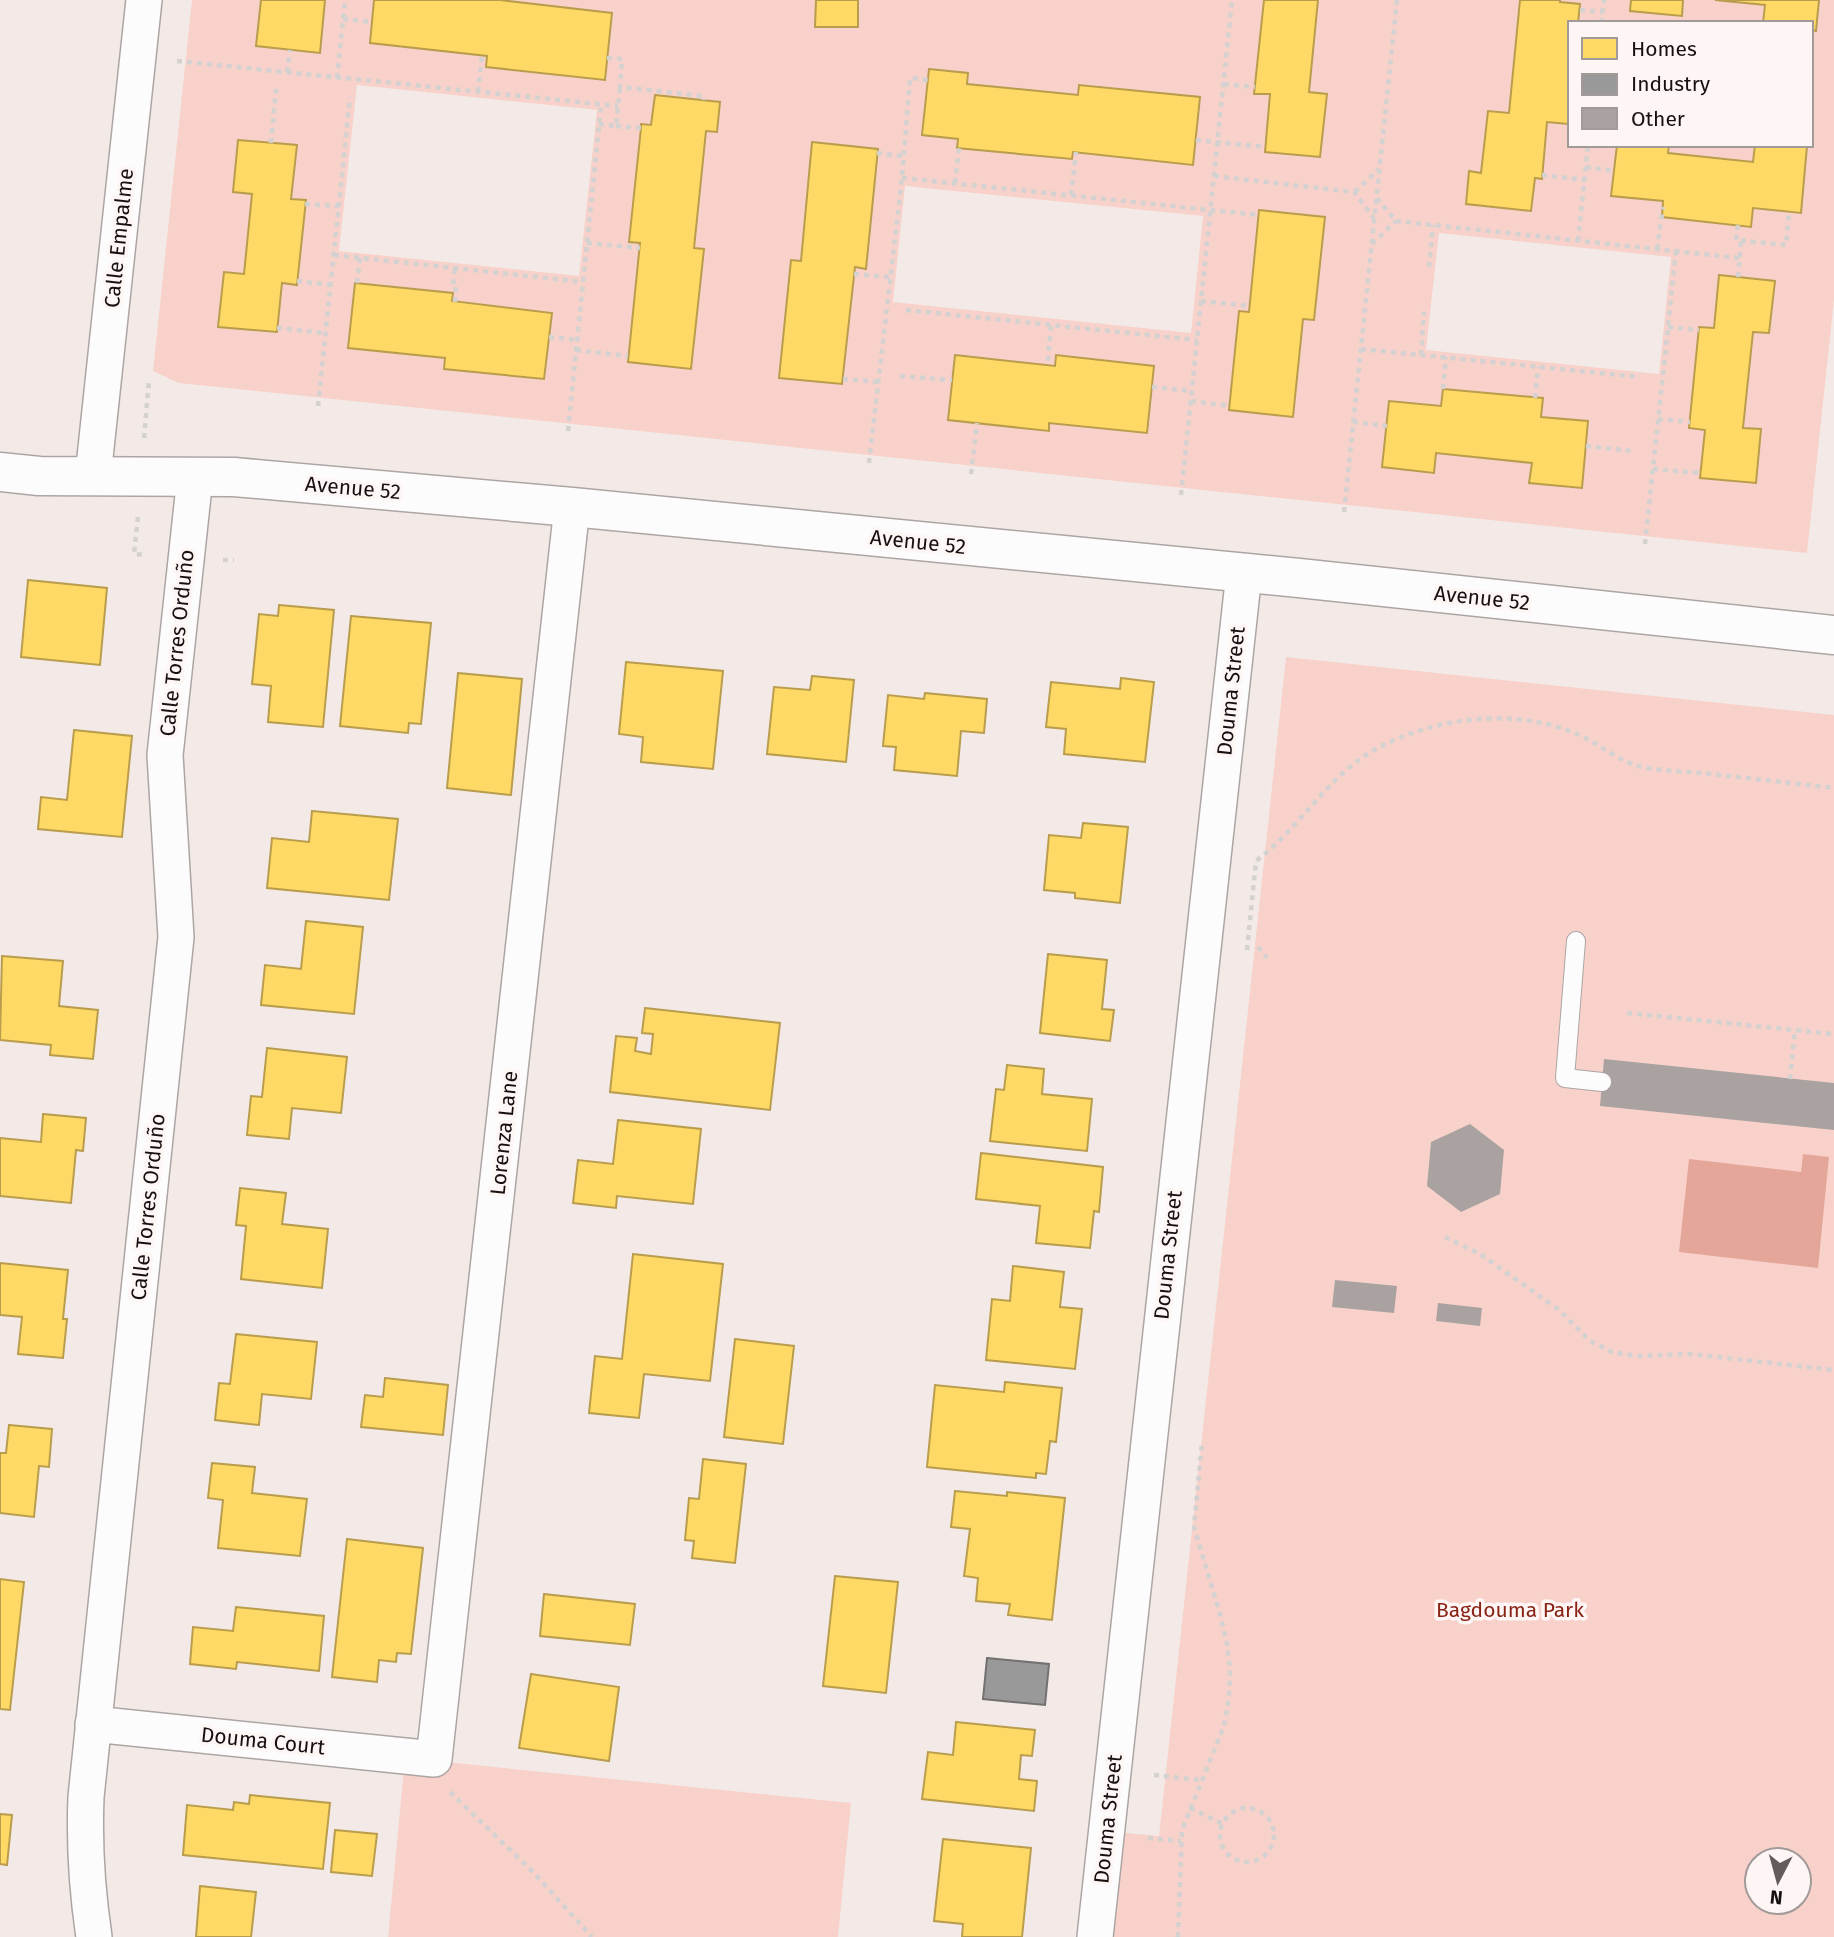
<svg xmlns="http://www.w3.org/2000/svg" width="1834" height="1937" viewBox="0 0 1834 1937" font-family="'Fira Sans',sans-serif">
	<rect width="100%" height="100%" fill="#f3eae8"/>
	<g fill="#f8d2ca" fill-rule="evenodd">
		<path d="M192,0H1834V300L1807,553L179,383L153,371ZM1570,23H1811V145H1570ZM357,85L597,110L579,276L339,251ZM905,186L1203,216L1191,333L893,302ZM1439,233L1671,257L1659,374L1426,350Z"/>
		<path d="M1286,657L1834,715V1937H1092L1103,1831L1159,1836ZM1757,1860H1799V1902H1757Z"/>
		<polygon points="405,1758 851,1803 838,1937 388,1937"/>
	</g>
	<polygon fill="#e5a69a" points="1803,1154 1829,1157 1818,1268 1679,1252 1689,1159 1801,1172"/>
	<g fill="#ffd966" stroke="#b99d4c" stroke-width="2">
		<polygon points="261,0 325,0 320,53 256,46"/>
		<polygon points="374,0 500,0 612,13 605,80 486,67 487,56 370,43"/>
		<polygon points="816,0 858,0 858,27 815,27"/>
		<polygon points="1264,0 1318,0 1309,92 1327,94 1320,157 1265,152 1270,94 1254,94"/>
		<polygon points="1520,0 1560,0 1560,2 1580,4 1578,23 1570,23 1568,124 1547,122 1542,179 1535,178 1531,211 1466,204 1469,171 1481,173 1488,111 1509,113"/>
		<polygon points="1631,0 1683,0 1682,16 1630,11"/>
		<polygon points="1715,0 1819,0 1816,31 1811,30 1811,23 1763,23 1765,5"/>
		<polygon points="929,69 968,73 967,84 1078,95 1079,85 1200,97 1193,165 1073,152 1072,159 957,148 958,139 922,135"/>
		<polygon points="655,95 720,102 717,132 706,131 694,248 704,249 691,369 628,362 640,243 629,242 641,128 641,124 651,125"/>
		<polygon points="238,140 297,145 291,199 306,200 297,285 282,283 277,332 218,327 224,272 244,274 252,194 233,192"/>
		<polygon points="812,142 878,149 866,269 855,267 842,384 779,378 791,260 801,261"/>
		<polygon points="1617,145 1669,145 1668,153 1753,162 1755,145 1807,146 1801,213 1753,208 1751,227 1662,217 1663,201 1611,196"/>
		<polygon points="1259,210 1325,217 1314,320 1303,319 1293,417 1229,410 1239,311 1249,312"/>
		<polygon points="1719,275 1775,281 1769,333 1753,332 1743,428 1761,429 1756,483 1700,478 1705,430 1689,428 1699,327 1714,328"/>
		<polygon points="355,283 453,293 452,301 552,313 544,379 444,369 445,358 348,348"/>
		<polygon points="955,355 1055,366 1056,355 1154,366 1147,433 1049,423 1049,431 948,420"/>
		<polygon points="1443,389 1543,398 1541,417 1588,421 1582,488 1529,483 1532,463 1436,453 1434,473 1382,467 1389,401 1441,406"/>
		<polygon points="28,580 107,588 100,665 21,657"/>
		<polygon points="279,605 334,610 323,727 268,722 271,686 252,684 259,614 278,616"/>
		<polygon points="351,616 431,623 421,724 409,723 408,733 340,726"/>
		<polygon points="626,662 723,671 713,769 641,762 643,737 619,734"/>
		<polygon points="458,673 522,679 511,795 447,788"/>
		<polygon points="812,676 854,680 846,762 767,754 774,687 810,690"/>
		<polygon points="1121,678 1154,682 1145,762 1064,754 1066,729 1046,727 1051,682 1120,689"/>
		<polygon points="925,693 987,699 984,733 961,731 957,776 894,770 896,747 883,746 888,695 924,699"/>
		<polygon points="74,730 132,736 122,837 38,829 41,797 67,800"/>
		<polygon points="312,811 398,819 389,900 267,888 272,838 309,842"/>
		<polygon points="1083,823 1128,827 1120,903 1075,898 1075,893 1044,890 1049,835 1081,838"/>
		<polygon points="306,921 363,927 354,1014 261,1005 265,965 301,969"/>
		<polygon points="1048,954 1107,960 1102,1009 1114,1010 1110,1041 1040,1033"/>
		<polygon points="2,956 63,961 59,1006 98,1010 93,1059 50,1055 51,1045 0,1040"/>
		<polygon points="645,1008 780,1023 770,1110 610,1092 616,1036 637,1038 635,1051 651,1054 653,1034 642,1033"/>
		<polygon points="267,1048 347,1057 341,1113 292,1108 289,1139 247,1135 251,1096 262,1097"/>
		<polygon points="1007,1065 1044,1069 1042,1094 1092,1099 1087,1151 990,1141 996,1089 1004,1090"/>
		<polygon points="43,1114 86,1118 83,1151 76,1150 71,1203 0,1196 0,1138 41,1142"/>
		<polygon points="618,1120 701,1129 693,1204 617,1196 616,1208 573,1203 578,1160 613,1164"/>
		<polygon points="981,1153 1103,1167 1099,1212 1094,1211 1090,1248 1036,1243 1040,1206 976,1199"/>
		<polygon points="240,1188 286,1193 282,1224 328,1229 322,1288 241,1279 246,1226 236,1225"/>
		<polygon points="633,1254 723,1264 710,1381 644,1374 639,1418 589,1413 595,1356 622,1359"/>
		<polygon points="0,1263 68,1270 63,1319 67,1319 63,1358 18,1354 22,1317 0,1315"/>
		<polygon points="1013,1266 1064,1272 1060,1307 1082,1309 1075,1369 986,1360 992,1299 1010,1301"/>
		<polygon points="236,1334 317,1342 311,1399 262,1394 259,1425 215,1420 219,1383 230,1384"/>
		<polygon points="735,1339 794,1346 783,1444 724,1437"/>
		<polygon points="385,1378 448,1385 443,1435 361,1427 365,1395 383,1397"/>
		<polygon points="1005,1382 1062,1388 1056,1442 1050,1441 1046,1474 1036,1473 1036,1478 927,1467 935,1385 1004,1392"/>
		<polygon points="9,1425 52,1429 49,1467 39,1466 34,1517 0,1513 0,1453 6,1453"/>
		<polygon points="703,1459 746,1464 735,1563 692,1558 694,1541 685,1540 689,1498 699,1499"/>
		<polygon points="212,1463 255,1467 252,1493 307,1499 300,1556 218,1548 223,1500 208,1498"/>
		<polygon points="955,1491 1007,1496 1007,1492 1065,1498 1052,1620 1008,1615 1010,1604 976,1601 978,1578 964,1576 970,1529 951,1527"/>
		<polygon points="347,1539 423,1548 411,1654 397,1653 396,1662 379,1660 377,1682 332,1677"/>
		<polygon points="835,1576 898,1582 886,1693 823,1686"/>
		<polygon points="0,1579 24,1582 10,1710 0,1709"/>
		<polygon points="544,1594 635,1604 630,1645 540,1636"/>
		<polygon points="236,1607 324,1616 319,1671 237,1662 236,1669 190,1664 193,1627 233,1631"/>
		<polygon points="531,1674 619,1687 609,1761 519,1748"/>
		<polygon points="956,1722 1035,1730 1032,1756 1021,1755 1019,1779 1037,1781 1034,1811 922,1799 928,1752 953,1755"/>
		<polygon points="250,1795 330,1803 323,1869 183,1855 187,1805 233,1810 234,1802 249,1804"/>
		<polygon points="0,1814 12,1815 7,1865 0,1864"/>
		<polygon points="335,1830 377,1834 372,1876 331,1872"/>
		<polygon points="943,1839 1031,1848 1022,1937 962,1937 963,1924 934,1921"/>
		<polygon points="200,1886 256,1892 251,1937 196,1937"/>
	</g>
	<polygon fill="#999" stroke="#727070" stroke-width="2" points="987,1658 1049,1664 1045,1705 983,1699"/>
	<g fill="#a9a2a0">
		<polygon points="1604,1059 1834,1083 1834,1130 1600,1106"/>
		<polygon points="1470,1124 1504,1150 1500,1194 1461,1212 1427,1186 1431,1142"/>
		<polygon points="1335,1280 1397,1286 1394,1313 1332,1307"/>
		<polygon points="1438,1303 1482,1308 1480,1326 1436,1321"/>
	</g>
	<g fill="none" stroke-linecap="round" stroke-linejoin="round">
		<defs>
			<polyline id="lane" points="1576,941 1565,1078 1602,1082"/>
			<g id="street">
				<polyline points="93,476 144,0"/>
				<polyline points="93,1724 434,1759 572,507"/>
				<path d="M94,1937C87,1890 84,1845 86,1797L176,937L165,755L195,477"/>
				<polyline points="1095,1937 1244,573"/>
			</g>
			<polyline id="secondary" points="0,472 39,476 234,477 572,507 1299,578 1834,635"/>
		</defs>
		<use href="#lane" stroke="#aca5a3" stroke-width="20"/>
		<use href="#street" stroke="#aca5a3" stroke-width="38"/>
		<use href="#secondary" stroke="#aca5a3" stroke-width="41"/>
		<g stroke="#d4d1d1" stroke-width="4.5" stroke-dasharray="5 5" stroke-linecap="butt">
			<polyline points="1580,10 1602,12"/>
			<polyline points="343,19 372,22"/>
			<polyline points="1601,23 1604,0"/>
			<polyline points="607,58 622,59 620,87 704,96 704,100"/>
			<polyline points="177,61 618,106"/>
			<polyline points="287,72 290,50"/>
			<polyline points="337,78 345,0"/>
			<polyline points="1224,84 1255,87"/>
			<polyline points="478,92 482,55"/>
			<polyline points="1568,120 1570,120"/>
			<polyline points="599,124 616,126 620,87"/>
			<polyline points="616,126 641,128"/>
			<polyline points="1196,140 1265,147"/>
			<polyline points="271,143 276,89"/>
			<polyline points="877,153 903,156"/>
			<polyline points="1586,167 1614,171"/>
			<polyline points="1542,175 1585,180"/>
			<polyline points="1214,176 1354,192 1374,218"/>
			<polyline points="902,178 1259,215"/>
			<polyline points="955,183 959,148"/>
			<polyline points="1355,192 1379,169"/>
			<polyline points="1071,195 1076,152"/>
			<polyline points="1377,198 1396,221 1739,258"/>
			<polyline points="305,204 339,206"/>
			<polyline points="1738,225 1736,240 1786,245 1789,212"/>
			<polyline points="1578,241 1588,145"/>
			<polyline points="587,243 640,248"/>
			<polyline points="1372,244 1396,221"/>
			<polyline points="1657,249 1663,207"/>
			<polyline points="334,255 583,282"/>
			<polyline points="1429,267 1433,225"/>
			<polyline points="854,274 890,277"/>
			<polyline points="1738,277 1741,240"/>
			<polyline points="297,281 331,285"/>
			<polyline points="357,283 360,258"/>
			<polyline points="1201,301 1250,306"/>
			<polyline points="455,302 456,287 453,286 455,268"/>
			<polyline points="906,310 1197,340"/>
			<polyline points="1051,326 1048,359 1055,360"/>
			<polyline points="1668,327 1699,330"/>
			<polyline points="277,328 325,333"/>
			<polyline points="549,337 577,340"/>
			<polyline points="1361,349 1640,377"/>
			<polyline points="576,350 628,356"/>
			<polyline points="1421,355 1424,312"/>
			<polyline points="900,376 952,380"/>
			<polyline points="843,379 879,382"/>
			<polyline points="1152,387 1192,391"/>
			<polyline points="1443,389 1446,357"/>
			<polyline points="1535,398 1538,367"/>
			<polyline points="1191,401 1230,406"/>
			<polyline points="318,406 350,97"/>
			<polyline points="1658,419 1690,422"/>
			<polyline points="1353,422 1387,426"/>
			<polyline points="568,431 601,105"/>
			<polyline points="144,438 149,380"/>
			<polyline points="1586,446 1633,451"/>
			<polyline points="869,463 902,178 910,78 928,80"/>
			<polyline points="1653,469 1701,473"/>
			<polyline points="971,474 977,423"/>
			<polyline points="1181,495 1232,0"/>
			<polyline points="1344,512 1397,0"/>
			<polyline points="138,517 134,554 147,555"/>
			<polyline points="1645,544 1676,251"/>
			<polyline points="223,560 234,560"/>
			<polyline points="1258,947 1267,958"/>
			<path d="M1247,950L1256,861C1300,828 1327,776 1376,749C1435,717 1514,707 1577,734C1596,742 1621,762 1638,766C1659,771 1681,771 1702,773C1746,778 1790,783 1834,788"/>
			<polyline points="1627,1013 1834,1034"/>
			<polyline points="1790,1079 1795,1030"/>
			<polyline points="1445,1237 1480,1254 1558,1309 1590,1341 1612,1352 1637,1356 1690,1354 1834,1370"/>
			<polyline points="1154,1775 1201,1780"/>
			<polyline points="450,1792 533,1872 592,1937"/>
			<polyline points="1190,1808 1223,1824"/>
			<circle cx="1247" cy="1835" r="27"/>
			<polyline points="1148,1838 1181,1841"/>
			<polyline points="1178,1937 1182,1830 1224,1726 1229,1698 1230,1670 1227,1644 1220,1614 1194,1527 1202,1443"/>
		</g>
		<use href="#lane" stroke="#fdfcfc" stroke-width="18"/>
		<use href="#street" stroke="#fdfcfc" stroke-width="35"/>
		<use href="#secondary" stroke="#fdfcfc" stroke-width="38"/>
	</g>
	<g text-anchor="middle" stroke-width="7" stroke-linejoin="round" paint-order="stroke">
		<g font-size="21" fill="#16100f" stroke="#fdf6f5">
			<text transform="translate(119 238) rotate(-84)" y="7">Calle Empalme</text>
			<text transform="translate(353 488) rotate(5)" y="7">Avenue 52</text>
			<text transform="translate(918 542) rotate(6)" y="7">Avenue 52</text>
			<text transform="translate(1482 598) rotate(6)" y="7">Avenue 52</text>
			<text transform="translate(177 643) rotate(-84)" y="7">Calle Torres Orduño</text>
			<text transform="translate(1231 691) rotate(-84)" y="7">Douma Street</text>
			<text transform="translate(504 1133) rotate(-84)" y="7">Lorenza Lane</text>
			<text transform="translate(148 1207) rotate(-84)" y="7">Calle Torres Orduño</text>
			<text transform="translate(1168 1255) rotate(-84)" y="7">Douma Street</text>
			<text transform="translate(263 1741) rotate(6)" y="7">Douma Court</text>
			<text transform="translate(1108 1819) rotate(-84)" y="7">Douma Street</text>
		</g>
		<g font-size="21" fill="#8a2416" stroke="#fdf6f5">
			<text x="1510" y="1617">Bagdouma Park</text>
		</g>
	</g>
	<rect x="1568" y="21" width="245" height="126" fill="#fdf6f5" stroke="#a19a99" stroke-width="2"/>
	<rect x="1582" y="38" width="35" height="21" fill="#ffd966" stroke="#a19a99" stroke-width="2"/>
	<text x="1631" y="56" font-size="21" fill="#16100f">Homes</text>
	<rect x="1582" y="74" width="35" height="21" fill="#999999" stroke="#a19a99" stroke-width="2"/>
	<text x="1631" y="91" font-size="21" fill="#16100f">Industry</text>
	<rect x="1582" y="108" width="35" height="21" fill="#a9a2a0" stroke="#a19a99" stroke-width="2"/>
	<text x="1631" y="126" font-size="21" fill="#16100f">Other</text>
	<g transform="translate(1778 1881) rotate(186)"><circle r="33" fill="#fdf6f5" stroke="#a19a99" stroke-width="2"/>
	<path d="M0-5L12 26L0 18L-12 26Z" fill="#635c5b"/>
	<text y="-10" font-size="19" font-weight="bold" text-anchor="middle" fill="#16100f">N</text>
	</g>
</svg>
